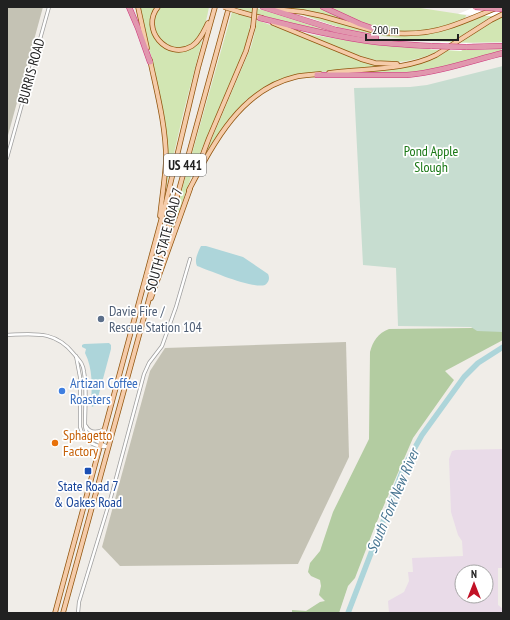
<svg xmlns="http://www.w3.org/2000/svg" width="510" height="620" viewBox="0 0 510 620" font-family="'PT Sans Narrow',sans-serif">
	<rect width="100%" height="100%" fill="#f0ede8"/>
	<path fill="#e9dbe8" fill-rule="evenodd" d="M503,449V568H498V605L503,609V613H389L388,601L404,592L409,581L408,572H413L412,558L463,556L462,541L458,535L451,512L449,459L452,451L456,450ZM462,572H486V596H462Z"/>
	<g fill="#c4c2b4">
		<polygon points="7,7 43,7 7,139"/>
		<polygon points="346,342 349,457 298,564 120,566 102,547 150,371 165,348"/>
	</g>
	<g fill="#d2e6b3">
		<path d="M140,7H156C150,17 148,34 158,42C162,45 167,48 172,50L195,45L202,41L183,114L166,188L165,187L167,140L164,114Z"/>
		<path d="M160,7H209C207,17 205,28 199,36C180,64 139,36 160,7Z"/>
		<polygon points="233,7 249,7 263,10 326,30 326,31 278,20"/>
		<polygon points="278,7 318,7 346,20 346,21 300,10"/>
		<path d="M327,7H414L466,15L465,19C437,31 402,37 372,27C357,22 342,14 327,7Z"/>
		<polygon points="232,12 251,18 249,32 244,50 197,160 169,240 168,239"/>
		<polygon points="302,13 320,17 375,33 396,35 431,33 452,28 482,15 492,16 452,42 403,39 376,35 341,28 300,14"/>
		<polygon points="499,17 503,17 503,42 460,43"/>
		<polygon points="257,20 321,44 384,65 384,66 301,74 284,78 264,87 246,100 229,121 205,158 204,157 251,47 254,36"/>
		<path d="M306,34L378,45L403,47L440,50C401,69 377,63 338,48C327,43 316,40 306,34Z"/>
		<polygon points="501,49 501,51 443,67 422,72 400,73 351,73 352,72 405,67 441,54 448,50 476,50"/>
	</g>
	<path fill="#b3cca1" d="M503,326V340L445,371L454,380L413,438L375,526L355,578L348,586L339,613H292V610L306,611L320,602L325,601L319,595L321,586L320,580L311,576L308,572L310,563L320,551L333,512L369,439L370,352C373,341 378,333 389,329L471,328Z"/>
	<polygon fill="#c7ddd0" points="503,66 503,332 477,331 471,327 398,326 396,268 363,265 354,88 410,87 427,85"/>
	<g fill="#add5da">
		<path d="M201,246H206L243,257L268,274C270,278 269,282 265,285C252,289 211,271 197,266C194,260 198,252 201,246Z"/>
		<path d="M109,343L111,345V349L96,405L92,407L91,404C92,386 93,369 85,353L86,349L82,347V345L84,344Z"/>
	</g>
	<g fill="#fff">
		<polygon points="475,7 503,7 503,17 458,14"/>
		<polygon points="441,42 473,43 461,51 429,49"/>
	</g>
	<g fill="none" stroke-linecap="round" stroke-linejoin="round">
		<polyline stroke="#add5da" stroke-width="5.5" points="348,613 404,467 422,435 464,377 478,363 503,347"/>
		<defs>
			<g id="minor">
				<polyline points="7,158 49,7"/>
				<path d="M7,335C34,334 55,330 74,354C79,360 83,363 84,372C87,388 85,407 85,424C85,438 96,441 108,447"/>
				<path d="M76,356L80,377V427C84,441 92,446 106,447"/>
				<path d="M86,426C90,434 97,433 105,429"/>
				<polyline points="78,613 79,602 111,497 144,374 149,363 162,346 176,307 190,259"/>
			</g>
			<g id="primary">
				<polyline points="138,7 147,48"/>
				<path d="M158,7C140,29 167,61 192,46C200,41 204,31 208,23"/>
				<polyline points="274,9 303,12 322,16 371,30"/>
				<polyline points="240,12 262,18"/>
				<polyline points="273,23 361,59 375,63 397,64"/>
				<path d="M381,32C404,35 427,34 448,27C464,22 479,15 494,9"/>
				<path d="M150,60C157,93 166,126 166,160C165,179 162,197 160,216"/>
				<path d="M329,73C363,68 405,71 436,55L491,20L503,14"/>
				<polyline points="195,175 209,138 246,51 253,27"/>
				<path d="M189,190C213,144 240,90 295,77C303,75 312,75 320,74"/>
				<polyline points="151,298 190,189"/>
				<polyline points="55,613 166,202 198,68 215,7"/>
				<polyline points="63,613 229,7"/>
			</g>
			<g id="motorway">
				<polyline points="129,7 138,28 150,62"/>
				<polyline points="263,7 336,30 376,38"/>
				<polyline points="323,7 360,24 383,32"/>
				<path d="M260,18C296,27 332,36 368,41C389,44 411,45 432,46"/>
				<polyline points="466,47 503,46"/>
				<path d="M317,75H407C440,72 471,61 503,53"/>
			</g>
		</defs>
		<use href="#minor" stroke="#9e9e9e" stroke-width="4"/>
		<use href="#primary" stroke="#91550d" stroke-width="5.5"/>
		<use href="#motorway" stroke="#cd367c" stroke-width="6"/>
		<use href="#minor" stroke="#fff" stroke-width="2.5"/>
		<use href="#primary" stroke="#f5cba9" stroke-width="4"/>
		<use href="#motorway" stroke="#e197ae" stroke-width="5"/>
		<defs>
			<g id="primary-bridge">
				<polyline points="224,7 240,12"/>
				<polyline points="253,27 255,7"/>
			</g>
			<g id="motorway-bridge">
				<polyline points="475,7 503,9"/>
				<polyline points="432,46 466,47"/>
			</g>
		</defs>
		<use href="#primary-bridge" stroke="#91550d" stroke-width="5.5" stroke-linecap="butt"/>
		<use href="#motorway-bridge" stroke="#cd367c" stroke-width="6" stroke-linecap="butt"/>
		<use href="#primary-bridge" stroke="#f5cba9" stroke-width="4"/>
		<use href="#motorway-bridge" stroke="#e197ae" stroke-width="5"/>
	</g>
	<circle fill="#5c6f8a" stroke="#fff" stroke-width="1.5" cx="101" cy="319" r="4"/>
	<circle fill="#3f7fe0" stroke="#fff" stroke-width="1.5" cx="62" cy="391" r="4"/>
	<circle fill="#e8710a" stroke="#fff" stroke-width="1.5" cx="55" cy="443" r="4"/>
	<rect fill="#1a4fb4" stroke="#fff" stroke-width="1.5" x="84" y="467" width="8" height="8" rx="2"/>
	<g text-anchor="middle" stroke-width="3.5" stroke-linejoin="round" paint-order="stroke">
		<rect fill="#fff" stroke="#646464" stroke-width="1" x="164" y="154" width="42" height="22" rx="3"/>
		<g font-size="13" font-weight="bold" fill="#212121">
			<text x="185" y="170">US 441</text>
		</g>
		<g font-size="14" fill="#212121" stroke="#fff">
			<text transform="translate(31 71) rotate(-75)" y="5">BURRIS ROAD</text>
			<text transform="translate(164 240) rotate(-75)" y="5">SOUTH STATE ROAD 7</text>
		</g>
		<g font-size="14" fill="#197815" stroke="#fff">
			<text x="431" y="156">Pond Apple<tspan x="431" dy="16">Slough</tspan></text>
		</g>
		<g font-size="14" fill="#4e5e75" stroke="#fff" text-anchor="start">
			<text x="109" y="316">Davie Fire /<tspan x="109" dy="16">Rescue Station 104</tspan></text>
		</g>
		<g font-size="14" fill="#366cbe" stroke="#fff" text-anchor="start">
			<text x="70" y="388">Artizan Coffee<tspan x="70" dy="16">Roasters</tspan></text>
		</g>
		<g font-size="14" fill="#c56008" stroke="#fff" text-anchor="start">
			<text x="63" y="440">Sphagetto<tspan x="63" dy="16">Factory</tspan></text>
		</g>
		<g font-size="14" fill="#164399" stroke="#fff">
			<text x="88" y="491">State Road 7<tspan x="88" dy="16">&amp; Oakes Road</tspan></text>
		</g>
		<g font-size="15" font-style="italic" fill="#4a7793" stroke="#fff">
			<text transform="translate(393 501) rotate(-67)" y="5">South Fork New River</text>
		</g>
	</g>
	<rect width="510" height="620" fill="none" stroke="#212121" stroke-width="16"/>
	<g transform="translate(474 584)"><circle r="19" fill="#ffffff" stroke="#a6a6a6"/>
	<path d="M0-3L7 15L0 10L-7 15Z" fill="#c11126"/>
	<text y="-6" font-size="11" font-weight="bold" text-anchor="middle" fill="#212121">N</text>
	</g>
	<path d="M366 34v6h92v-6" fill="none" stroke="#212121" stroke-width="2"/>
	<text x="372" y="34" font-size="12" fill="#212121" stroke="#ffffff" stroke-width="3" paint-order="stroke">200 m</text>
</svg>
